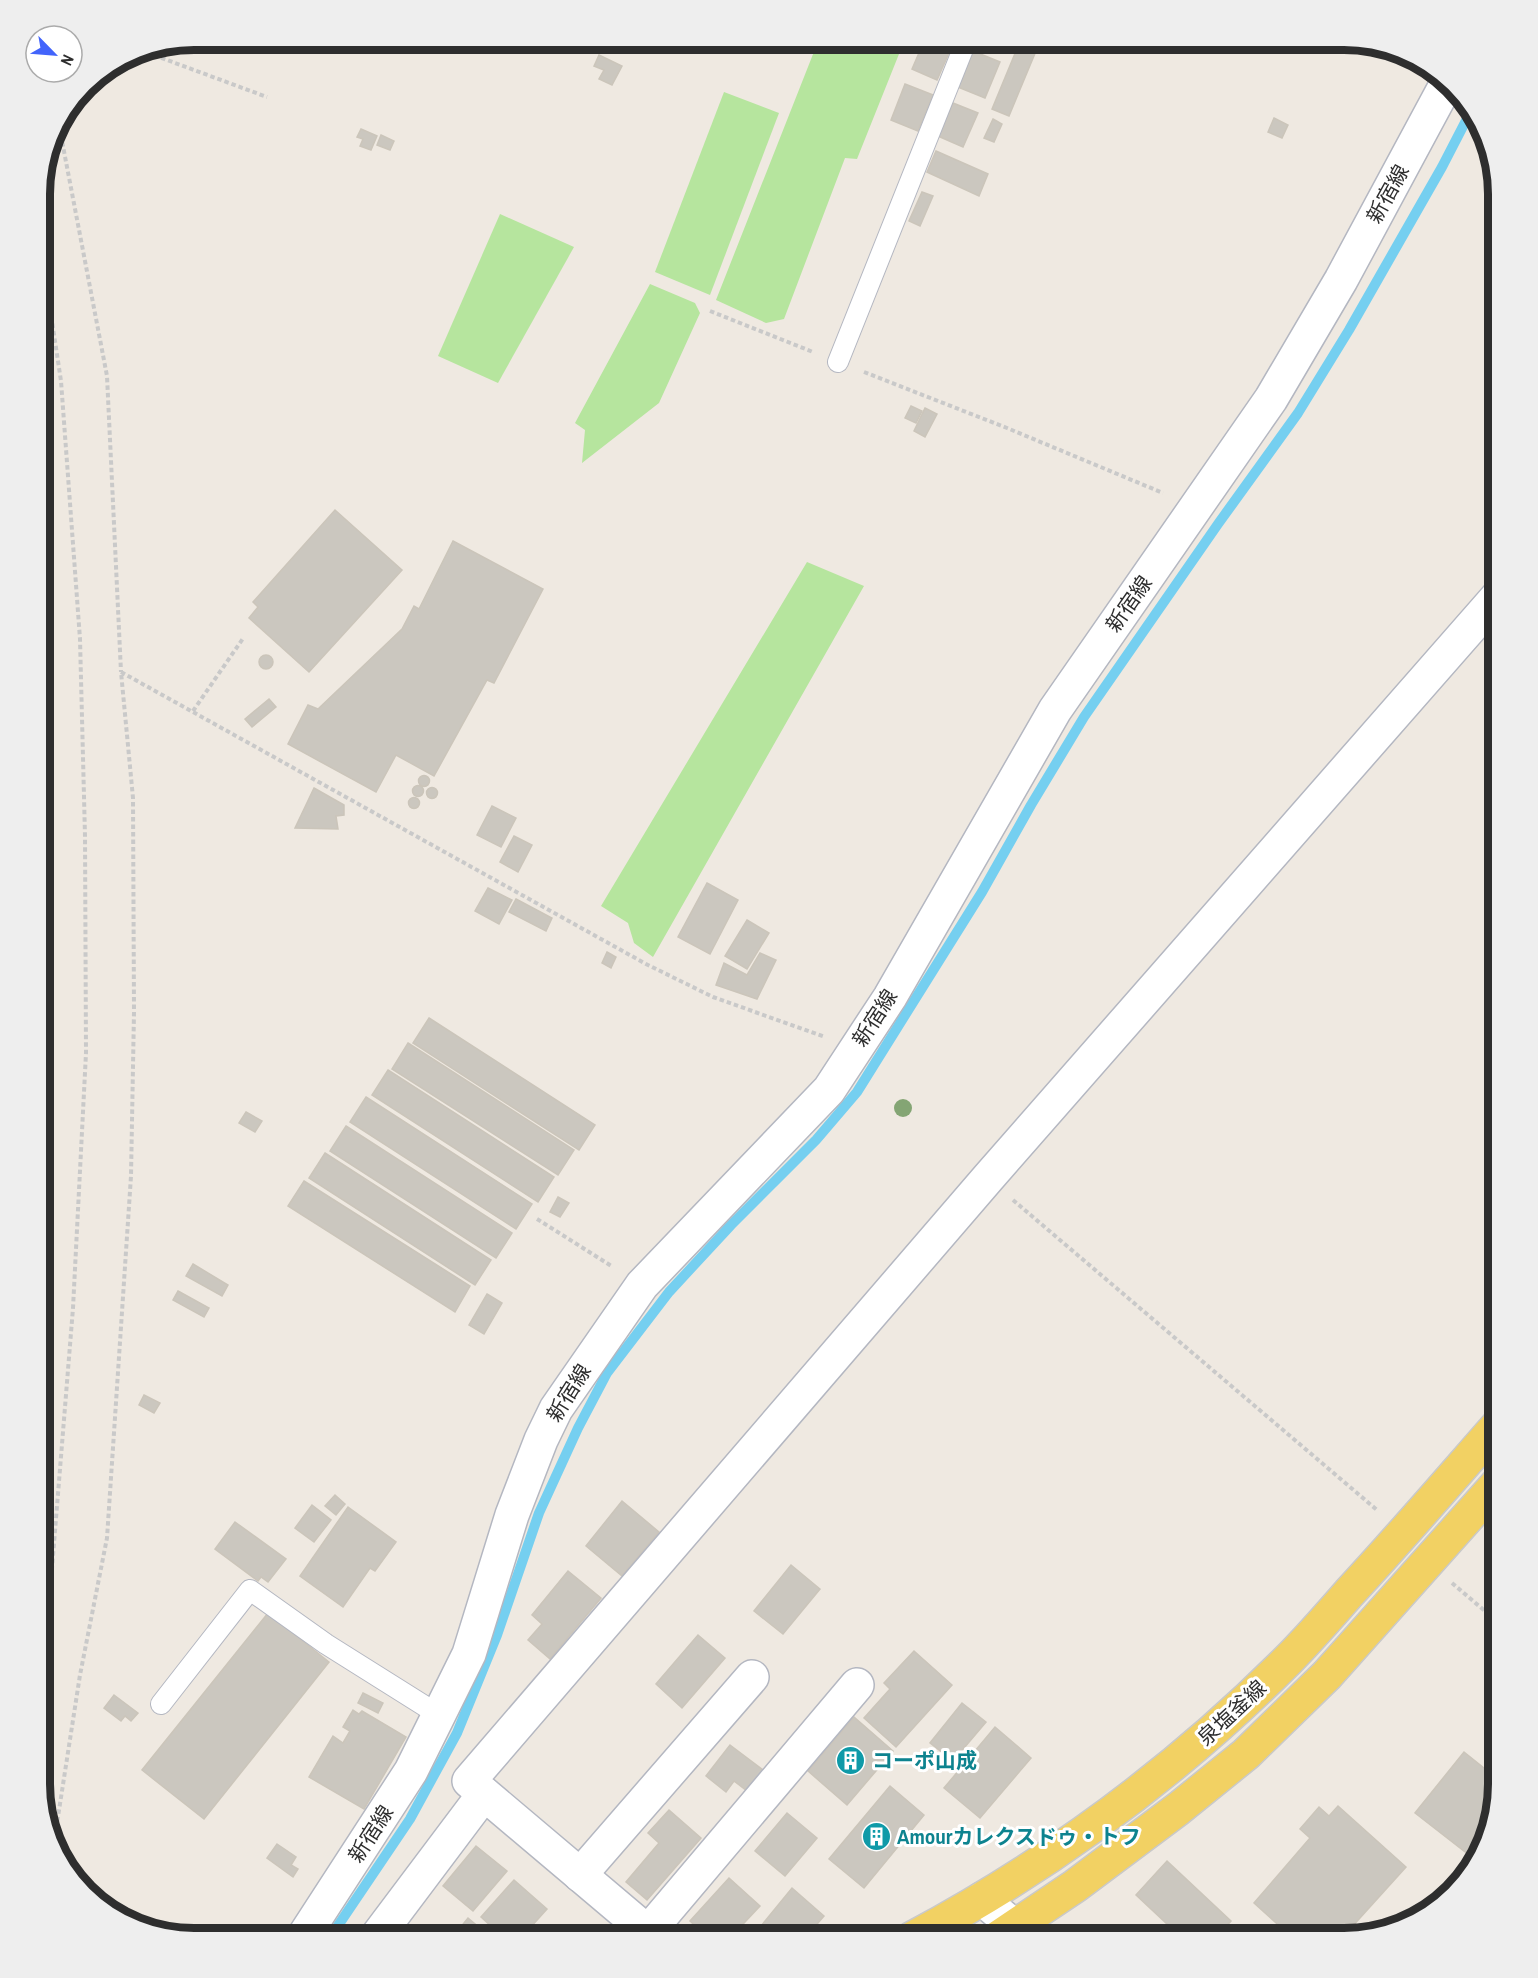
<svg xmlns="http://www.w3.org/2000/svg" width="1538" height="1978" viewBox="0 0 1538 1978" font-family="'Archivo Narrow','Noto Sans JP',sans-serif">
	<rect width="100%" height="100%" fill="#efe9e1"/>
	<g fill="#b6e59e">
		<polygon points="819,39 905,39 857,159 845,158 784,319 766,323 716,300"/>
		<polygon points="724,92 779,113 710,295 655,272"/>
		<polygon points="500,214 574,247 498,383 438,356"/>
		<polygon points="650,284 695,303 700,313 659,403 582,463 585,430 575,423"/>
		<polygon points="807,562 864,586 653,957 634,943 628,923 601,906"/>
	</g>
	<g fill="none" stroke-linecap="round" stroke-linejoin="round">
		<polyline stroke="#75cff0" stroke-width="10" points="329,1939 410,1819 457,1733 497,1635 539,1513 578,1428 607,1373 669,1292 731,1225 816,1140 857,1092 982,892 1031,805 1084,717 1218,524 1298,413 1349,330 1442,167 1473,107"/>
	</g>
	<g fill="#cbc7bf" stroke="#cbc5ba" stroke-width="1.5">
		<polygon points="925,39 936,39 952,46 937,80 912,69"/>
		<polygon points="978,39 1005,39 1001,49"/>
		<polygon points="1021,39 1041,39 1009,116 992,109"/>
		<polygon points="973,51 1000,62 985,98 958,87"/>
		<polygon points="599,55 622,66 612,85 599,79 604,70 594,66"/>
		<polygon points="905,84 933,95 918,131 891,120"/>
		<polygon points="953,103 978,113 963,147 938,136"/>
		<polygon points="1274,118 1288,125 1282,138 1268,132"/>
		<polygon points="993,119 1002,124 994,142 984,138"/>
		<polygon points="361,129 377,136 371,150 360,146 363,139 357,137"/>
		<polygon points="381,135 394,141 390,150 377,145"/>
		<polygon points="936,151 988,174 979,196 927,172"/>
		<polygon points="922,192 933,196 920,226 909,221"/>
		<polygon points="911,406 922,411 916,423 905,418"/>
		<polygon points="925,408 937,414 925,437 914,431"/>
		<polygon points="335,510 402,570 309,672 249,618 258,607 253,602"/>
		<polygon points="453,541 543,589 494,683 487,680 434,776 396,755 376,792 288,744 308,705 318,709 402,629 414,606 419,609"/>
		<circle cx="266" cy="662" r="7"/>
		<polygon points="269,699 276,707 252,727 245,719"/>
		<circle cx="424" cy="781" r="5.5"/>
		<circle cx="418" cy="791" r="5.5"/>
		<circle cx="432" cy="793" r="5.5"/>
		<polygon points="314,788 344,805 344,815 336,816 338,829 295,828"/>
		<circle cx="414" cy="803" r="5.5"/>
		<polygon points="492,806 516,818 501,847 477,835"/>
		<polygon points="514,836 532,845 518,872 500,862"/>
		<polygon points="707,883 738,900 710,954 678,937"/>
		<polygon points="488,888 512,900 499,924 475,911"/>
		<polygon points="516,899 552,918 546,931 509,912"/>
		<polygon points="747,920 769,933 747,969 725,956"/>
		<polygon points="607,952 616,957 611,968 602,963"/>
		<polygon points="760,953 776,960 757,999 716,985 724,963 747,975"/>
		<polygon points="429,1018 595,1125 579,1150 413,1043"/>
		<polygon points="408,1043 574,1150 558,1175 392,1069"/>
		<polygon points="388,1070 554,1177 538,1202 372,1095"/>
		<polygon points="366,1097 532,1204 516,1229 350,1122"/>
		<polygon points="246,1112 262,1121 255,1132 239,1123"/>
		<polygon points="346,1126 512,1233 496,1258 330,1151"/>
		<polygon points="325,1153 491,1260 475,1285 309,1178"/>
		<polygon points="304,1181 470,1286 455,1312 288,1206"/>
		<polygon points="558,1197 569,1203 560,1217 550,1212"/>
		<polygon points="193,1264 228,1285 222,1296 186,1276"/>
		<polygon points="178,1291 209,1308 204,1317 173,1300"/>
		<polygon points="487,1294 502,1303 484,1334 469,1325"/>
		<polygon points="144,1395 160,1403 154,1413 139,1405"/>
		<polygon points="335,1495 345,1504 336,1515 325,1506"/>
		<polygon points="622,1501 659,1532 622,1576 586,1546"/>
		<polygon points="312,1505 331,1520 314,1542 295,1528"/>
		<polygon points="348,1507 396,1542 375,1571 370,1568 343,1607 300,1576"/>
		<polygon points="235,1522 286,1559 268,1582 261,1577 258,1581 215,1549"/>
		<polygon points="791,1565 820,1589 783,1634 754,1611"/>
		<polygon points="568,1571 601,1598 550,1659 528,1640 542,1624 532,1615"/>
		<polygon points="268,1613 329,1662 204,1819 142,1770"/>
		<polygon points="698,1635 725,1658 682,1708 656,1684"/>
		<polygon points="914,1651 952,1685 896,1747 864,1718 890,1689 884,1683"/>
		<polygon points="363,1693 383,1703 378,1713 358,1703"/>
		<polygon points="114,1695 138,1713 131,1721 125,1716 121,1721 104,1708"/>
		<polygon points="962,1703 986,1722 953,1761 930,1743"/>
		<polygon points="353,1710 359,1714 362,1711 406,1737 364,1809 309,1777 333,1736 343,1743 350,1731 343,1727"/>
		<polygon points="854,1717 893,1751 847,1805 808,1771"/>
		<polygon points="995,1727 1031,1758 980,1818 944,1788"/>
		<polygon points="730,1745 763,1770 747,1791 734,1781 726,1792 706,1776"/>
		<polygon points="1464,1752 1499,1780 1478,1862 1415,1813"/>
		<polygon points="890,1786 924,1815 864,1888 829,1859"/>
		<polygon points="1338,1806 1406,1867 1341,1939 1294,1939 1254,1903 1310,1838 1300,1829 1319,1807 1329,1816"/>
		<polygon points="669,1810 701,1838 647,1900 626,1882 659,1843 648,1833"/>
		<polygon points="787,1813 817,1838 785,1876 755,1851"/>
		<polygon points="277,1844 296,1857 291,1865 298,1869 293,1877 267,1858"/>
		<polygon points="476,1846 507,1871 473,1911 443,1886"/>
		<polygon points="1167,1861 1231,1921 1215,1939 1183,1939 1136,1895"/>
		<polygon points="729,1878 760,1906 729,1939 709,1939 690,1921"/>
		<polygon points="514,1880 547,1909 520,1939 505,1939 481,1917"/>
		<polygon points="792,1888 824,1916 804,1939 776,1939 761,1926"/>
		<polygon points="468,1918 493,1939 451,1939"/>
	</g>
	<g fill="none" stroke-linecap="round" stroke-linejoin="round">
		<defs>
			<g id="lane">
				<polyline points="838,362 967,39"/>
				<polyline points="161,1704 250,1590 326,1644 439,1715"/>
			</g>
			<g id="street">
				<polyline points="580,1875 752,1677"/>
				<polyline points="648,1932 857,1685"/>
				<polyline points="302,1939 411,1771 469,1654 512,1515 541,1440 556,1409 642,1285 829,1090 890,997 1055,710 1271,399 1341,280 1447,83"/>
				<polyline points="375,1939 484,1794"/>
				<polyline points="656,1939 469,1781 988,1178 1499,595"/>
			</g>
			<polyline id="secondary" points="982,1899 1014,1926"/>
			<g id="primary">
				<path d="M911,1939C1050,1865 1177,1771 1288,1660C1309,1639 1329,1616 1349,1593C1400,1538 1449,1481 1499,1424"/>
				<polyline points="996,1939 1075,1886 1178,1809 1246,1754 1327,1675 1499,1482"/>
			</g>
		</defs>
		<use href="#lane" stroke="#b4b7c1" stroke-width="22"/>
		<use href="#street" stroke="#b4b7c1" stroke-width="36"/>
		<use href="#secondary" stroke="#b4b7c1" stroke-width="36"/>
		<use href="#primary" stroke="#c9c9c9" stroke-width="36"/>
		<g stroke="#c9c9c9" stroke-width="4" stroke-dasharray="4.5 3" stroke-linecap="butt">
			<polyline points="140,50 267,97"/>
			<polyline points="58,120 107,376 121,672"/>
			<polyline points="710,311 813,352"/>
			<polyline points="864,372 1007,428 1163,493"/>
			<polyline points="193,711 244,637"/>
			<polyline points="1013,1200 1377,1510"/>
			<polyline points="537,1219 613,1267"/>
			<polyline points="1452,1583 1499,1623"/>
			<polyline points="39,1652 52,1568 73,1308 86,1053 85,836 80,639 61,381 39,235"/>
			<polyline points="55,1836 80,1675 107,1538 131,1176 134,1012 133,798 121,672 646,964 713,997 825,1037"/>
		</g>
		<use href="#lane" stroke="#fff" stroke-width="20"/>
		<use href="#street" stroke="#fff" stroke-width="33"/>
		<use href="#secondary" stroke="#fff" stroke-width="33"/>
		<use href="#primary" stroke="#f2d163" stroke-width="33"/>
	</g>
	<circle fill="#84a574" cx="903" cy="1108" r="9"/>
	<defs>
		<symbol id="building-disc" viewBox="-11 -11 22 22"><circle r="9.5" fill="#0f9aa8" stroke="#fff"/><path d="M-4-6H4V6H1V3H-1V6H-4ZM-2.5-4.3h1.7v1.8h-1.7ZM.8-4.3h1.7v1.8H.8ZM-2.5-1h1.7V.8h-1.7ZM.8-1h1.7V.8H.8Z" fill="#fff"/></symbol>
	</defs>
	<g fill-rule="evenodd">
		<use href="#building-disc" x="834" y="1744" width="33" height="33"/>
		<use href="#building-disc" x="860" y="1820" width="33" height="33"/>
	</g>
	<g text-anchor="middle" stroke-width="6" stroke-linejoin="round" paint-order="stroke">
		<g font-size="21" fill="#2e2e2e" stroke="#fff">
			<text transform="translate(1388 194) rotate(-61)" y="7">新宿線</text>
			<text transform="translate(1129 604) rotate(-55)" y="7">新宿線</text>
			<text transform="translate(875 1018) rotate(-57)" y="7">新宿線</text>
			<text transform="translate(569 1393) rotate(-58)" y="7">新宿線</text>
			<text transform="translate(1232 1713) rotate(-43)" y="7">泉塩釜線</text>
			<text transform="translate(371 1834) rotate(-57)" y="7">新宿線</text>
		</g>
		<g font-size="21" font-weight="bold" fill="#0d838f" stroke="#fff" text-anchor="start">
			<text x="872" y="1768">コーポ山成</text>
			<text x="897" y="1844">Amourカレクスドゥ・トフ</text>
		</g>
	</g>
	<path d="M0 0H1538V1978H0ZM194 50H1344A144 144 0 0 1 1488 194V1784A144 144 0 0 1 1344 1928H194A144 144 0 0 1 50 1784V194A144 144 0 0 1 194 50Z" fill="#eee" fill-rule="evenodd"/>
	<path fill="none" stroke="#2e2e2e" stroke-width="8" d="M194 50H1344A144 144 0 0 1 1488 194V1784A144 144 0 0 1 1344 1928H194A144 144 0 0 1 50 1784V194A144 144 0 0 1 194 50Z"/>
	<g transform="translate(54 54) rotate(115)"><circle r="28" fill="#ffffff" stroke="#ababab" stroke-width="1.5"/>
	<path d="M0-4.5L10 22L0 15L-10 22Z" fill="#4264fb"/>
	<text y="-9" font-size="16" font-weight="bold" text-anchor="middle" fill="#2e2e2e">N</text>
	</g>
</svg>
